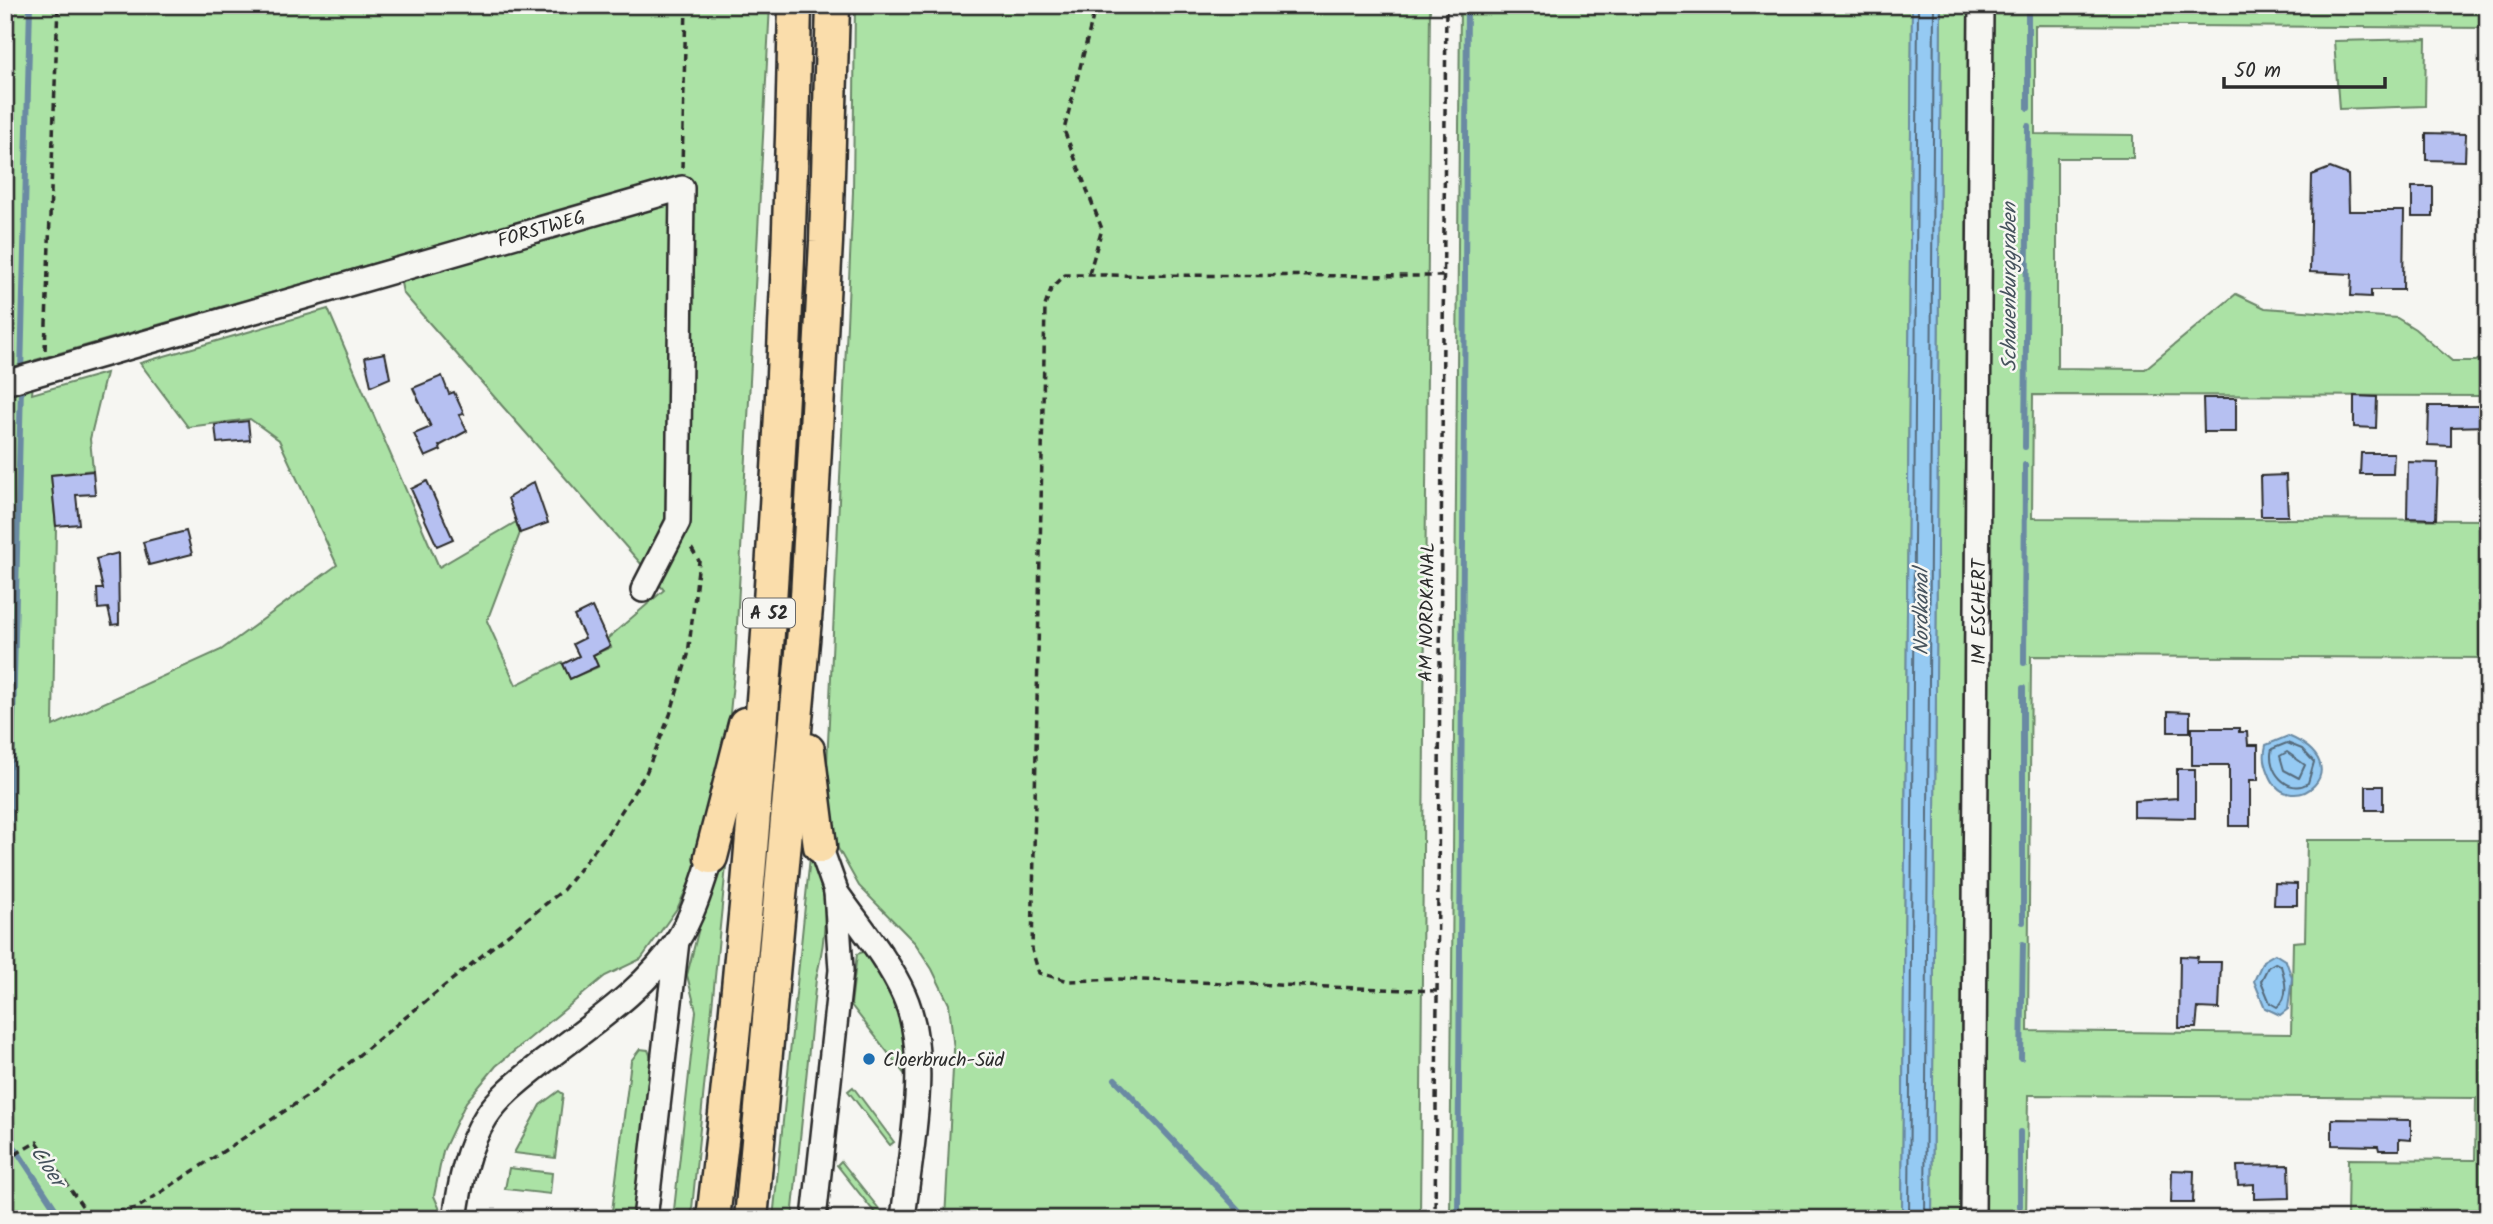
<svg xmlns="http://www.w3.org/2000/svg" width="2493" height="1224" viewBox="0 0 2493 1224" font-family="Kalam,sans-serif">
	<rect width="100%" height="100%" fill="#f6f6f2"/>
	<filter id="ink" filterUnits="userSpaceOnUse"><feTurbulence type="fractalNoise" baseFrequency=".0143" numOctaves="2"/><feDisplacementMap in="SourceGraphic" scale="14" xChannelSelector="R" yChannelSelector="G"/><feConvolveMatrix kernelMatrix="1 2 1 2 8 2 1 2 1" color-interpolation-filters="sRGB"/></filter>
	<g filter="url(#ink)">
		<g fill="#abe2a5" stroke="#6b8668" stroke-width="2" fill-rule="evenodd">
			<path d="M7,5H770L735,663L726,753L703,853L678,907L641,959L605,976L496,1066L466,1102L443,1151L434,1196L444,1219H5ZM396,257L403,293L664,590L607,639L611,647L593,655L598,667L570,679L562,662L516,685L487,621L520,533L516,522L439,567L328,309L140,363L188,427L250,419L279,440L337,565L221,650L53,726L56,527L51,475L93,470L90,439L106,373L32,394L35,360Z"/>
			<polygon points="855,5 1430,5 1420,1219 945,1219 954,1050 949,1004 932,969 915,943 859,886 835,843 826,787 853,192"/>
			<polygon points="1460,5 1912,5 1902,1219 1450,1219"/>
			<polygon points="1941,5 1968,5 1960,1219 1932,1219"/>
			<polygon points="1991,5 2488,5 2488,28 2035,25 2035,134 2133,135 2133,158 2057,158 2057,368 2145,369 2236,294 2265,308 2397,318 2415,329 2452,361 2476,361 2488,353 2488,396 2033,395 2032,518 2488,520 2488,658 2031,656 2028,1031 2291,1034 2293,942 2305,941 2307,840 2488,840 2488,1219 2347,1219 2348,1159 2475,1160 2476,1098 2028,1095 2026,1219 1983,1219"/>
			<polygon points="2426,39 2425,106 2339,109 2334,41"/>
			<path d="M811,847C829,895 828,929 816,979L792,1219H773Z"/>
			<polygon points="721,864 726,866 691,1219 673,1219 696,1011 687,975 701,920"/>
			<polygon points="866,951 873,955 906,1018 911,1072 906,1076 851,1005 857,954"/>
			<polygon points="640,1049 648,1050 652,1060 635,1219 611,1219 631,1061"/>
			<polygon points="853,1087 894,1142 890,1145 848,1091"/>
			<polygon points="559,1091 563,1094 555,1158 514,1153 540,1105"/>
			<polygon points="841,1161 883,1214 879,1218 837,1165"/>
			<polygon points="509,1168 552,1173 550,1194 505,1189"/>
		</g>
		<g fill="#95caf3" stroke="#6b8aa3" stroke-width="2">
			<polygon points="1912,5 1941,5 1932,1219 1902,1219"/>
			<path d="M2288,736C2362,767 2290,823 2270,776C2265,764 2263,757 2266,745Z"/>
			<polygon points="2275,954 2286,961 2292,978 2288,1009 2280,1015 2265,1008 2254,981 2263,961"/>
		</g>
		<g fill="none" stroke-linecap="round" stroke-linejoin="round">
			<g stroke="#556b7b" stroke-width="2">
				<path d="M2287,743L2302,749L2314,762L2308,783C2288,796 2266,770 2272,749Z"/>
				<polygon points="2287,752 2305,765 2299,778 2284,770 2280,756"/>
				<path d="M2275,963L2281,966C2285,979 2290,998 2277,1007L2270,1003L2261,981L2268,967Z"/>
				<polyline points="1909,1219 1918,5"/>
				<polyline points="1925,1219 1934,5"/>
			</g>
			<g stroke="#6b8aa3" stroke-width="6">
				<polyline points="2028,108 2028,5"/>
				<polyline points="21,374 30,5"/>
				<polyline points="2025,447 2028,126"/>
				<polyline points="2024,663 2025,465"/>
				<polyline points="2023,922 2023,688"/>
				<polyline points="5,1056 21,385"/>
				<polyline points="2021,1058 2023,944"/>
				<polyline points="1115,1079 1247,1219"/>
				<polyline points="5,1133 62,1219"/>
				<polyline points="2020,1206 2020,1132"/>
				<polyline points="1458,1219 1467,5"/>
			</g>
		</g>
		<g fill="#b6c0f1" stroke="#2b2b2b" stroke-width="2">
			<polygon points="2426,133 2466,134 2465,161 2426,160"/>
			<polygon points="2330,168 2348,175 2349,211 2404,211 2403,290 2371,290 2371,297 2351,296 2352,274 2310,272 2312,175"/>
			<rect x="2412" y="187" width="21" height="30"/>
			<polygon points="385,353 390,378 371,386 365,357"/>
			<polygon points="442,376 449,394 454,392 464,414 459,415 467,431 439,446 441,450 425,457 414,434 431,427 413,388"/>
			<polygon points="2354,396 2377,397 2376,428 2354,427"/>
			<polygon points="2203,398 2236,398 2236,432 2204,432"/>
			<polygon points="2429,406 2488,406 2488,426 2451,427 2451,446 2428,445"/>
			<polygon points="248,421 250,440 217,443 215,425"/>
			<polygon points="2361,453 2394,453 2393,474 2360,474"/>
			<polygon points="2408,462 2438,463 2436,519 2407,518"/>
			<polygon points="93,471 95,494 76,495 79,524 56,526 51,475"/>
			<polygon points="2286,475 2288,516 2261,516 2260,476"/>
			<polygon points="427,481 453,539 437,546 411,489"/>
			<polygon points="534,482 548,523 520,533 508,498"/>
			<polygon points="186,531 192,554 149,565 143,542"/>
			<polygon points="118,553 119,624 112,625 108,608 98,609 97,589 103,589 96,559"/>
			<polygon points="592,607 610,646 593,655 598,666 570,679 563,664 579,656 573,644 585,638 574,616"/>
			<polygon points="2168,711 2190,712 2190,732 2168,732"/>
			<polygon points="2192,728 2239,728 2239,732 2247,732 2248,745 2258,745 2258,780 2250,780 2250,826 2229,826 2229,765 2192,765"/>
			<polygon points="2177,769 2195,769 2195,818 2134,817 2134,801 2177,798"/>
			<rect x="2366" y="786" width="17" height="24"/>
			<polygon points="2275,883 2297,884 2297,905 2274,905"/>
			<polygon points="2180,956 2198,957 2197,962 2221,962 2219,1009 2198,1008 2196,1028 2179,1028"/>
			<polygon points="2332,1119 2411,1120 2411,1140 2399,1139 2399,1150 2379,1150 2378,1146 2332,1145"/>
			<polygon points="2289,1165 2290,1198 2254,1199 2254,1184 2238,1185 2237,1166"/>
			<polygon points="2172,1170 2194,1171 2193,1203 2171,1203"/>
		</g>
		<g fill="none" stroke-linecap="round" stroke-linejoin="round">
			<defs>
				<g id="minor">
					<polyline points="5,383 682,188 678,522 643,590"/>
					<path d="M836,892C859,925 888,959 904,995C932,1058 910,1151 903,1219"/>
					<path d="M455,1219C460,1184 466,1148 486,1117C500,1095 523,1078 543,1062C589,1026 645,990 677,941C693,916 702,885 711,857"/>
					<polyline points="645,1219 677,941"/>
					<polyline points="814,1219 841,970 836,891 820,846"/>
					<polyline points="1973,1219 1981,5"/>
				</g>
				<g id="highway">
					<polyline points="808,750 820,846"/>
					<polyline points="711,857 745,724"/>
					<path d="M713,1219C761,816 788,410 795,5"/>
					<polyline points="751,1219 807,597 826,242 833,5"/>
				</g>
			</defs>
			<use href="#minor" stroke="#2b2b2b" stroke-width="28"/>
			<use href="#highway" stroke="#2b2b2b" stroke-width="37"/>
			<g stroke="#2b2b2b" stroke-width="3.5" stroke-dasharray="7 5" stroke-linecap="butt">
				<polyline points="682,168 686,5"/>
				<polyline points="1089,274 1102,229 1064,130 1096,5"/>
				<polyline points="45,350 58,5"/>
				<polyline points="1437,991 1118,979 1069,981 1039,973 1032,950 1045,306 1051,289 1065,275 1443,276"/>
				<polyline points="5,1160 37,1142 90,1217 137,1208 312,1093 563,890 607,834 646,773 670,715 688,655 699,561 690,546"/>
				<polyline points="1435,1219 1446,5"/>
			</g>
			<use href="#minor" stroke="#f6f6f2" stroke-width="23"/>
			<use href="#highway" stroke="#faddab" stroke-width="32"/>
		</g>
	</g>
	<circle fill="#1f6fb2" stroke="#f6f6f2" stroke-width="2.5" cx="869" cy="1059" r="7"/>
	<g text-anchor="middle" stroke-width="5" stroke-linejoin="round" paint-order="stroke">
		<rect fill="#f6f6f2" stroke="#686867" stroke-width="2" x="743" y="598.5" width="52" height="29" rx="5"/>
		<g font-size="18" font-weight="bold" fill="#2b2b2b">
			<text x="769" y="619">A 52</text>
		</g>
		<g font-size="19" fill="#2b2b2b" stroke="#f6f6f2">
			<text transform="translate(541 228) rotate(-16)" y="7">FORSTWEG</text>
			<text transform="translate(1426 612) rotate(-89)" y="7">AM NORDKANAL</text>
			<text transform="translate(1978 612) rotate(-90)" y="7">IM ESCHERT</text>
		</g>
		<g font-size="19" fill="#2b2b2b" stroke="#f6f6f2" text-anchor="start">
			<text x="883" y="1066">Cloerbruch-Süd</text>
		</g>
		<g font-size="21" font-style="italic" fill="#46535d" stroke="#f6f6f2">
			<text transform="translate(2009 287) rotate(-90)" y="7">Schauenburggraben</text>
			<text transform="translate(1921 612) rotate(-90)" y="7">Nordkanal</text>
			<text transform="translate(48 1166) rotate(56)" y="7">Cloer</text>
		</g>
	</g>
	<rect width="2493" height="1224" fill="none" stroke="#f6f6f2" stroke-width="28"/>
	<rect x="14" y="14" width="2465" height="1196" fill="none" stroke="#2b2b2b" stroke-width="2.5" filter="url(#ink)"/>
	<path d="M2224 77v10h161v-10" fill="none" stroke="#2b2b2b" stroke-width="3.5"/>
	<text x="2234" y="77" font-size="21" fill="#2b2b2b" stroke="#f6f6f2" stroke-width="5" paint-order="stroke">50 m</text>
</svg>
